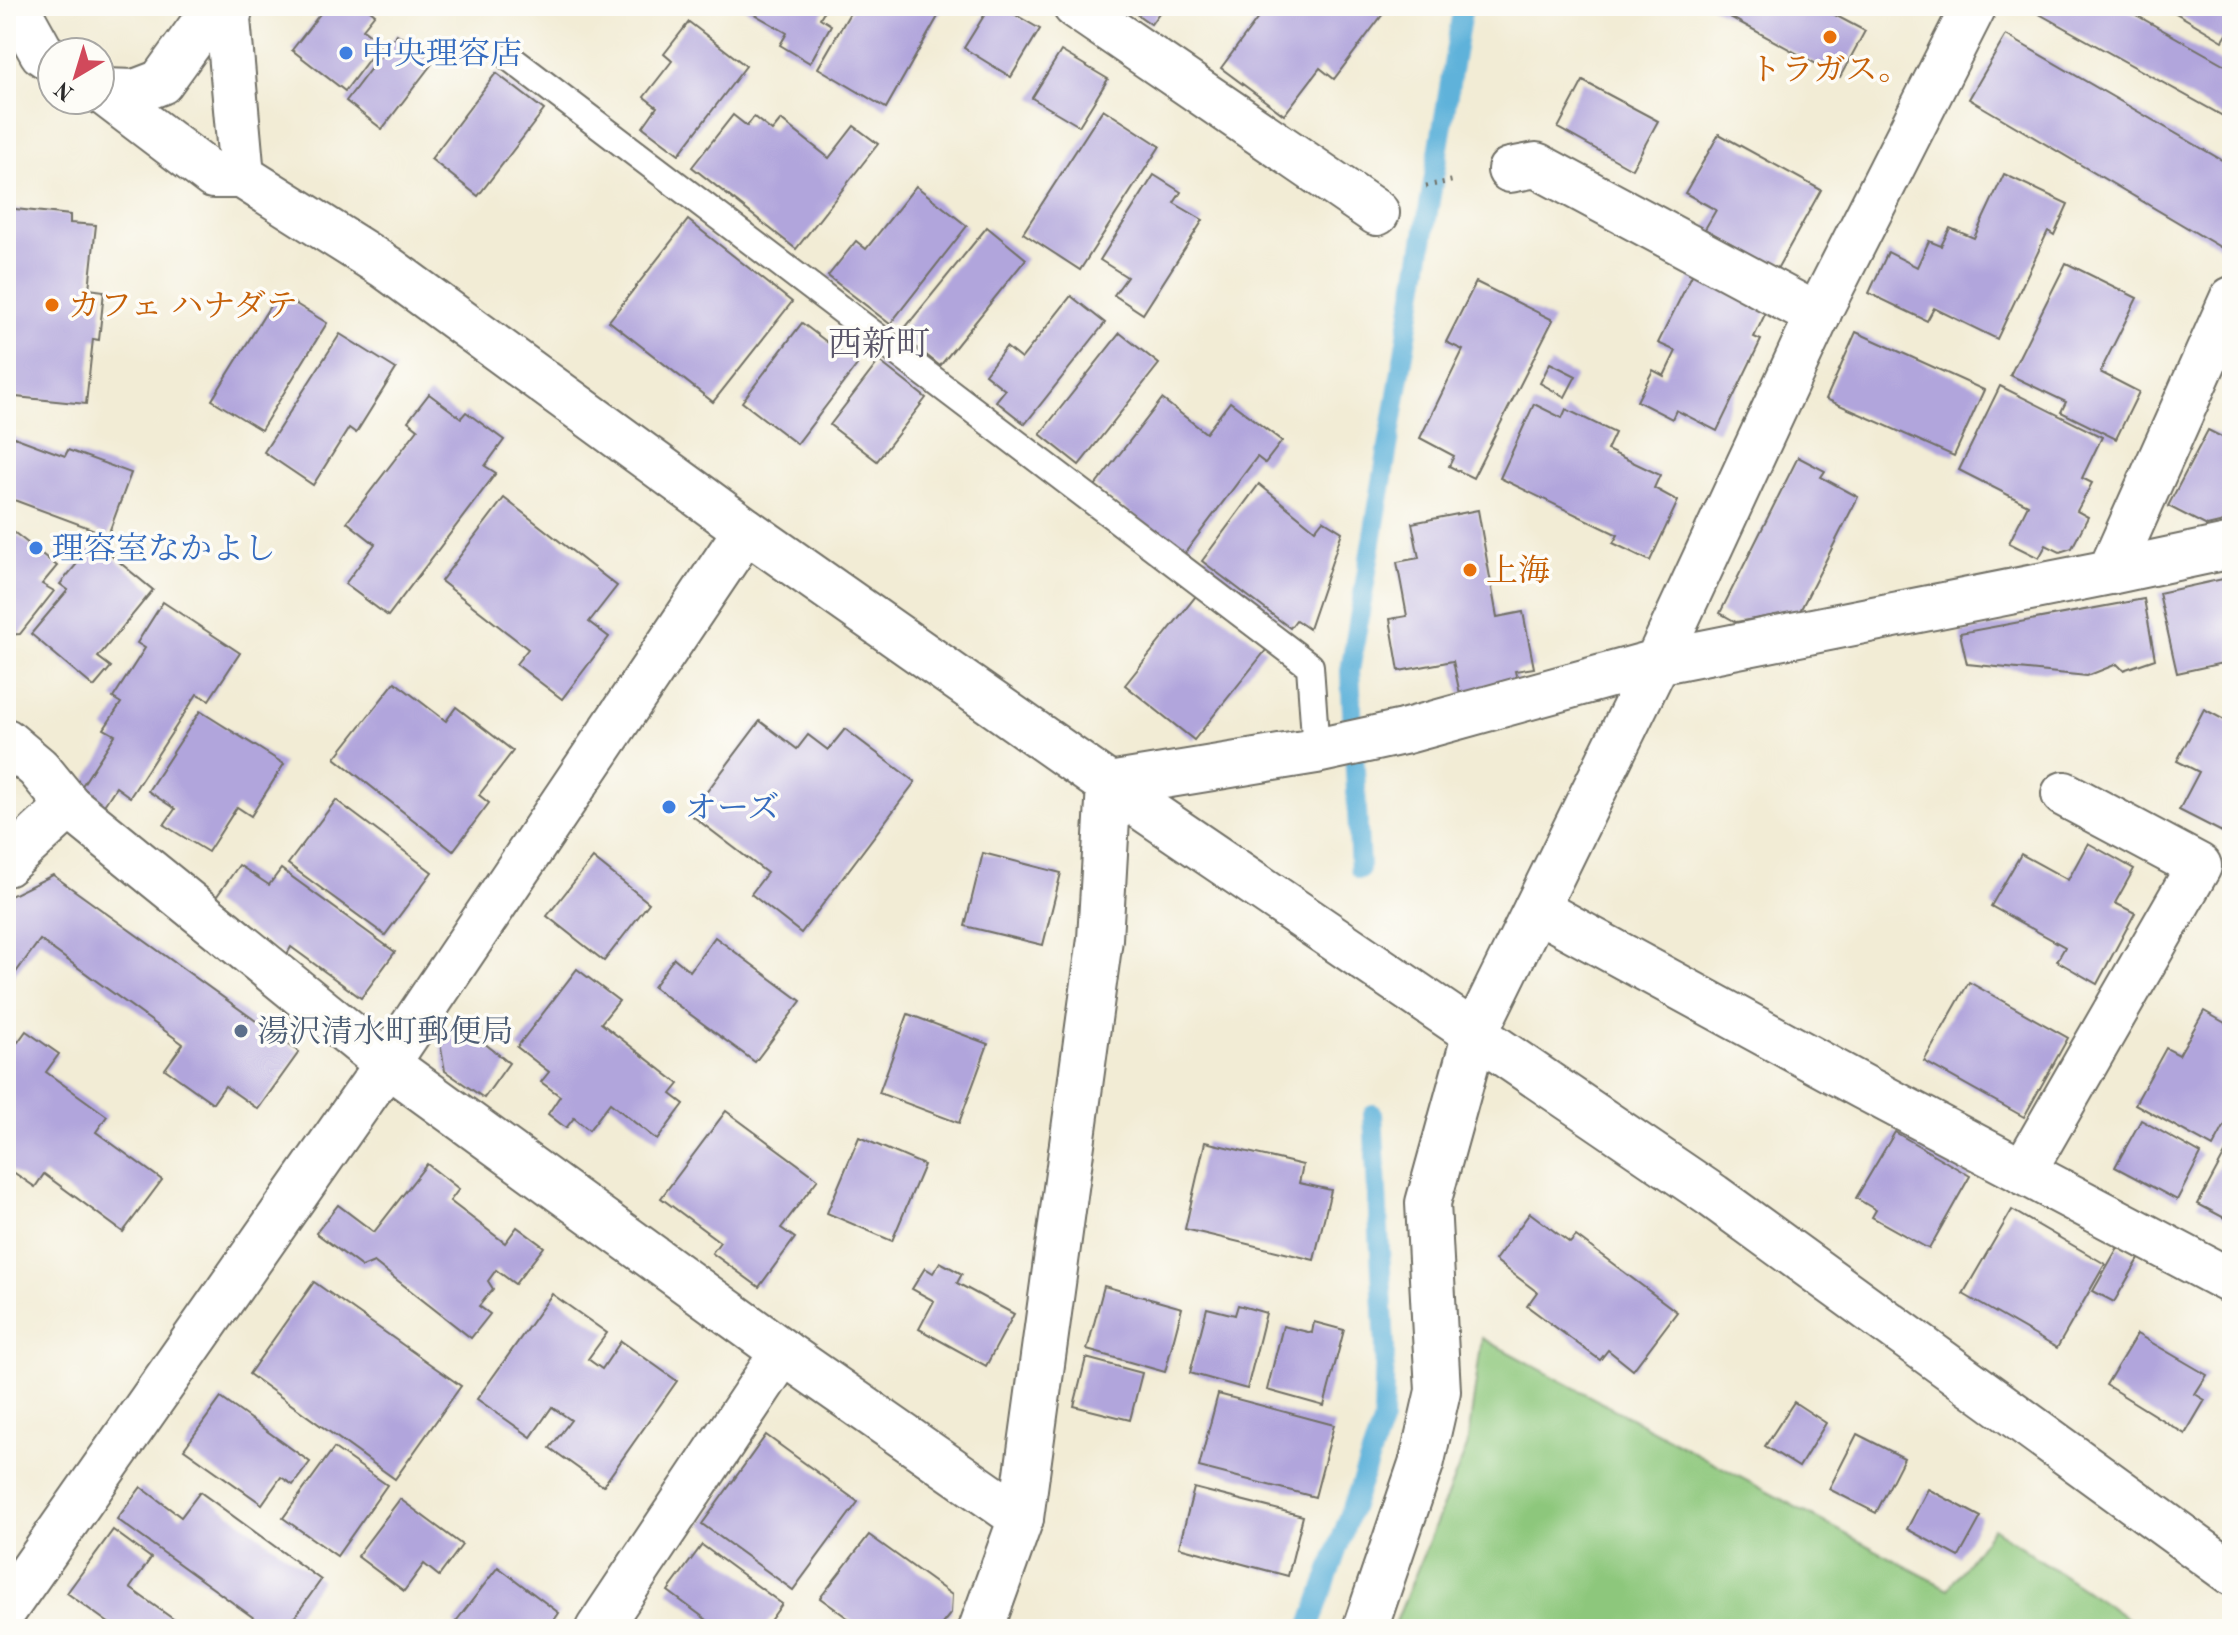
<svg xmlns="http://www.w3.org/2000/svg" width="2238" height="1635" viewBox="0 0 2238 1635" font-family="'Old Standard TT','Noto Serif JP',serif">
	<rect width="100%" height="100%" fill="#fdfcf7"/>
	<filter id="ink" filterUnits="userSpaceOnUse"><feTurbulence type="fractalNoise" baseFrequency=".0125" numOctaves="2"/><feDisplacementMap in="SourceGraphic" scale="16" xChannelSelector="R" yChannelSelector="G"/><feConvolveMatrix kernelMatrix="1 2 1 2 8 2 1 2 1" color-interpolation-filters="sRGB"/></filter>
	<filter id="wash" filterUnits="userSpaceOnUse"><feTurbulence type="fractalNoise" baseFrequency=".006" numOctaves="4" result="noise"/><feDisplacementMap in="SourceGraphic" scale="32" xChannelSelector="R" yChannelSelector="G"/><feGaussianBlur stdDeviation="1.8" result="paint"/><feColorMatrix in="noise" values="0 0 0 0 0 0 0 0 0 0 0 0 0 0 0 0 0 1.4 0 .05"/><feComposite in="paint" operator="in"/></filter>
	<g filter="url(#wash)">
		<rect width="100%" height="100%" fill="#f2ecd5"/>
		<polygon fill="#8dc77c" stroke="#5c7954" stroke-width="2" points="1482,1338 1948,1589 1993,1528 2143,1629 1393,1629 1467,1447"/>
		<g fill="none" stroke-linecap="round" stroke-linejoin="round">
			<g stroke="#5eb2da" stroke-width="20">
				<polyline points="1360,869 1350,671 1463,6"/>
				<polyline points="1309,1629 1383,1421 1385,1348 1373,1114"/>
			</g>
		</g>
		<g id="blocks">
			<g fill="#b1a5dc">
				<polygon points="318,6 365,6 375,14 363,29 381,43 345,91 292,50 323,10"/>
				<polygon points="740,6 827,6 820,18 831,25 810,63 780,45 787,33"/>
				<polygon points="854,6 944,6 886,108 818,68"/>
				<polygon points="990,6 1000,6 1040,29 1011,77 964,48"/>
				<polygon points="1125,6 1164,6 1151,24"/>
				<polygon points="1267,6 1389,6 1334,79 1320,68 1284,115 1221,68"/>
				<polygon points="1710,6 1818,6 1865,31 1840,77"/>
				<polygon points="2025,6 2120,6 2232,69 2232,121"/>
				<polygon points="2173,6 2232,6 2232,26 2223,41 2171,10"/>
				<polygon points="689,22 746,66 679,154 643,127 657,107 644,97 672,61 664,54"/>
				<polygon points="397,34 434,61 382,129 346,101"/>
				<polygon points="2006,35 2232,166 2232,254 1969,99"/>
				<polygon points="1061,51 1108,79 1079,126 1032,98"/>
				<polygon points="496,73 544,110 478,196 431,159"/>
				<polygon points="1583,81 1658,121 1632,169 1558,128"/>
				<polygon points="1103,109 1160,146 1080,270 1023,233"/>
				<polygon points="733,115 747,126 754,117 772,131 781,120 829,158 854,126 878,144 796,249 692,167"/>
				<polygon points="1719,134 1821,190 1777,269 1705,229 1716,210 1685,193"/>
				<polygon points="2004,174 2068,204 2054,235 2048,231 1997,339 1934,308 1927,321 1869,293 1888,252 1917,267 1929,241 1941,246 1950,228 1974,238"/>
				<polygon points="1154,175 1181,192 1174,203 1203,220 1143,314 1114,295 1127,277 1100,260"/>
				<polygon points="916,186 967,226 890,324 828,276 856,241 866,249"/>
				<polygon points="6,208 70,215 70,223 96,225 89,289 104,291 99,340 93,339 86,404 6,396"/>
				<polygon points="688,220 792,302 713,402 609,321"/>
				<polygon points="987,227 1026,259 940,366 900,334"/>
				<polygon points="2066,263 2137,298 2100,372 2139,392 2116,439 2061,412 2066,402 2010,375"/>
				<polygon points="1695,269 1769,306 1754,337 1761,340 1717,431 1676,410 1672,419 1637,401 1653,370 1664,376 1676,351 1658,343"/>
				<polygon points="1476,282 1553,320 1473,478 1449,466 1454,456 1420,438 1463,350 1446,342"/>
				<polygon points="278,293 327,323 261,430 212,400"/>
				<polygon points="1071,296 1105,323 1025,424 996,401 1005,390 985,374 1006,347 1021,359"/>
				<polygon points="802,323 857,365 797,444 742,402"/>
				<polygon points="1856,332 1984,390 1954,456 1826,399"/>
				<polygon points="1120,333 1159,364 1079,465 1040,434"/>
				<polygon points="340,334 396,369 356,433 349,428 313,485 264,452"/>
				<polygon points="879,361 926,398 877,461 830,425"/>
				<polygon points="1550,363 1576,376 1565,397 1540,383"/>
				<polygon points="2000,386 2102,437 2082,478 2092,483 2077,511 2088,517 2072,548 2060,552 2046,545 2039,558 2009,543 2028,505 1959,470"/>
				<polygon points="429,394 461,418 466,412 504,440 485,466 496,473 388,616 345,584 375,544 347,522 418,429 408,421"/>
				<polygon points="1162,399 1206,433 1230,402 1282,441 1265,463 1257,457 1184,554 1095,486"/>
				<polygon points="1534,404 1562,418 1566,409 1615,433 1607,450 1660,475 1654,488 1678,501 1650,561 1613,543 1618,535 1500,478"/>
				<polygon points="2208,430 2232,442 2232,520 2207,526 2168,506"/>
				<polygon points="6,434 65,456 68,450 131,473 108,535 6,497"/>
				<polygon points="1798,457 1825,471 1821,477 1858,497 1800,611 1736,622 1720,613"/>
				<polygon points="1259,484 1315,530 1323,520 1342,532 1309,629 1296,620 1290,628 1202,561"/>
				<polygon points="504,498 617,586 589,622 609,637 562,699 516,664 528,649 441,581"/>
				<polygon points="1478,510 1497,617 1523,612 1534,668 1515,671 1518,684 1460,694 1453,661 1399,671 1390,619 1407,616 1397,562 1419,558 1412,523"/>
				<polygon points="6,526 57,566 42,584 54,591 20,634 6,635"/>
				<polygon points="95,542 153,590 98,657 111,667 94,687 31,634 68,590 60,584"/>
				<polygon points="2232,577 2232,661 2177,673 2159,593"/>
				<polygon points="1196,596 1266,650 1194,740 1125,685"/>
				<polygon points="2144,599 2155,659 2123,670 2117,664 2087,676 1967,664 1960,633"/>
				<polygon points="163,602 240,653 209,700 197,694 130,797 116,787 101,810 76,795 115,735 104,729 121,703 113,698 145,648 137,643"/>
				<polygon points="395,682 446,721 456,707 513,751 479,795 489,803 453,851 335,758"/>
				<polygon points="2204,709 2232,724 2232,837 2179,810 2199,772 2177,761"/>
				<polygon points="200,711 284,764 251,816 237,807 208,852 164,825 175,809 148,791"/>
				<polygon points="760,721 797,749 808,735 828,750 845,729 915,782 801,933 751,894 767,873 690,814"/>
				<polygon points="336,800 432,872 385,935 288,864"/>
				<polygon points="2088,843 2134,869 2115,903 2135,913 2097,984 2057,961 2065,947 1991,906 2021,854 2068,880"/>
				<polygon points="983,853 1061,873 1043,945 965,926"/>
				<polygon points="593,858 649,903 604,961 547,916"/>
				<polygon points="239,865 269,885 281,869 395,952 361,998 291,947 286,956 212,903"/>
				<polygon points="53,875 299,1052 258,1109 225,1086 213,1103 165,1069 183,1044 40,940 8,983 6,981 6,898"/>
				<polygon points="715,937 801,1001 755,1062 653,987 674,958 690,971"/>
				<polygon points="577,969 619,1001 601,1023 679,1084 671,1094 684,1104 657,1140 610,1103 589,1130 574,1118 566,1128 548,1114 560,1096 541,1082 549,1072 517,1047"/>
				<polygon points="1969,982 2068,1038 2024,1117 1924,1061"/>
				<polygon points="2204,1011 2232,1027 2232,1112 2213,1147 2135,1104 2166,1048 2179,1055"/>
				<polygon points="908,1014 988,1044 959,1123 879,1093"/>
				<polygon points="458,1022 509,1063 484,1098 445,1071 440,1043"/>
				<polygon points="26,1031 59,1054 46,1072 107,1116 96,1132 162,1180 123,1232 44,1174 35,1187 6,1167 6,1033 18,1042"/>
				<polygon points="726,1111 818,1179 781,1228 795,1238 759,1287 712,1253 720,1242 661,1198"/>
				<polygon points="2141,1120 2201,1154 2177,1200 2115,1167"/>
				<polygon points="1895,1132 1970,1176 1929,1249 1872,1217 1876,1210 1856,1198"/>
				<polygon points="859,1137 924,1165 892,1241 827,1213"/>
				<polygon points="1205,1142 1303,1165 1299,1183 1331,1190 1314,1260 1185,1229"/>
				<polygon points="2228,1148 2232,1150 2232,1222 2198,1204"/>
				<polygon points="427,1164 459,1189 450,1201 505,1243 517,1227 544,1247 515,1284 496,1270 488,1281 493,1289 479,1306 490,1314 471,1338 374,1262 362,1267 316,1233 338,1205 374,1232"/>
				<polygon points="2012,1210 2105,1264 2057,1348 1963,1294"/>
				<polygon points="1530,1213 1570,1243 1576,1236 1677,1312 1633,1370 1608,1350 1600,1360 1527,1306 1537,1292 1495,1260"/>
				<polygon points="2118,1247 2139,1259 2114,1302 2093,1291"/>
				<polygon points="940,1262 962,1274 957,1283 1014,1314 986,1366 919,1329 934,1301 912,1289 925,1268 933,1273"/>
				<polygon points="314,1282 461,1386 395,1479 249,1374"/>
				<polygon points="1104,1286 1182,1308 1165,1372 1087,1350"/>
				<polygon points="552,1294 607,1333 588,1359 602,1369 621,1341 677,1381 603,1486 550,1448 571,1420 552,1407 531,1437 477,1399"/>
				<polygon points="1238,1305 1266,1313 1247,1389 1190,1373 1207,1308 1235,1315"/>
				<polygon points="1314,1322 1344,1330 1324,1406 1267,1390 1283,1326 1312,1333"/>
				<polygon points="2137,1334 2207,1375 2195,1394 2205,1400 2185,1434 2106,1385"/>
				<polygon points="1086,1358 1142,1373 1130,1420 1074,1406"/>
				<polygon points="1218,1394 1334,1425 1315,1497 1199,1467"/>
				<polygon points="221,1398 310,1462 293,1485 281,1477 262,1504 184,1449"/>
				<polygon points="1794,1402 1826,1423 1799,1467 1765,1446"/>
				<polygon points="1857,1434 1904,1458 1876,1513 1829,1489"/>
				<polygon points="766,1435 858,1502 793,1590 702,1524"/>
				<polygon points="334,1448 387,1485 337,1556 283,1518"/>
				<polygon points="141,1487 181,1517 200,1492 321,1580 286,1629 269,1629 117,1519"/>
				<polygon points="1194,1488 1303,1516 1288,1576 1179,1547"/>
				<polygon points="1928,1489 1981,1517 1959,1557 1907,1529"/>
				<polygon points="400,1499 462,1545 439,1576 424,1564 404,1591 357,1556"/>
				<polygon points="113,1530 151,1558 130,1588 187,1629 117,1629 67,1593"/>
				<polygon points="869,1535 952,1595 951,1613 938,1629 863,1629 820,1598"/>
				<polygon points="702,1545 782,1604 764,1629 719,1629 668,1591"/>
				<polygon points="498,1567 559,1613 548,1629 460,1629 454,1624"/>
			</g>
		</g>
	</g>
	<g filter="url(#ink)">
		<use href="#blocks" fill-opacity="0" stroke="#716f66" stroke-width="2"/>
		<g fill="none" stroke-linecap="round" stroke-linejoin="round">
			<defs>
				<polyline id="lane" points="510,58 1310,666 1316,751"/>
				<g id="street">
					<polyline points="16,6 42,53 52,60"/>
					<polyline points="1075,6 1377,213"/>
					<polyline points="100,90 213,176 242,176 228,19 231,6"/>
					<polyline points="105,93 103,91 135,92 161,82 216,6"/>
					<polyline points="1510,170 1536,165 1818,316"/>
					<polyline points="2110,572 2232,546"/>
					<polyline points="6,741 38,768 69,806"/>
					<polyline points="6,864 69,806 387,1064 783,1352"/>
					<polyline points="1536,909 1863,1087 2232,1282"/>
					<polyline points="2023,1172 2199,866 2064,794"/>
					<polyline points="1021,1518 1100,939 1109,785 1316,751 1403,732 1657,662 1822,306 1974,6"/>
					<polyline points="6,1608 387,1064 746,530"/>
					<polyline points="598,1629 783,1352 1021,1518 981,1629"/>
					<polyline points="1365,1629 1422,1461 1438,1391 1428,1203 1475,1033 1657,662 2110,572 2232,299"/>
				</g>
				<polyline id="secondary" points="242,176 386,267 746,530 1109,785 1713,1196 2232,1573"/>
			</defs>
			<use href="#lane" stroke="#716f66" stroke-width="30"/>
			<use href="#street" stroke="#716f66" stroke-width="48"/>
			<use href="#secondary" stroke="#716f66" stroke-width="48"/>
			<polyline stroke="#716f66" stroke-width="5" stroke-dasharray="2 6" stroke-linecap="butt" points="1426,186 1456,180"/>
			<use href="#lane" stroke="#fff" stroke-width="26"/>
			<use href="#street" stroke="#fff" stroke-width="44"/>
			<use href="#secondary" stroke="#fff" stroke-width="44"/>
		</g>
	</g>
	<g fill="#e8710a" stroke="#fdfcf7" stroke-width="3">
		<circle cx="1830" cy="37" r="8"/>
		<circle cx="52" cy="305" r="8"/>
		<circle cx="1470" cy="570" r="8"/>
	</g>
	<g fill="#3f7fe0" stroke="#fdfcf7" stroke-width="3">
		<circle cx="346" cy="53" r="8"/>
		<circle cx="36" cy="548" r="8"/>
		<circle cx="669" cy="807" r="8"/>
	</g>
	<circle fill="#5c6f8a" stroke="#fdfcf7" stroke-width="3" cx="241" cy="1031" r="8"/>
	<g text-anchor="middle" stroke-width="7" stroke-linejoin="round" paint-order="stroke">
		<g font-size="32" fill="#366cbe" stroke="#fdfcf7" text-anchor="start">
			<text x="362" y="64">中央理容店</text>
			<text x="52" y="559">理容室なかよし</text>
			<text x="685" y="818">オーズ</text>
		</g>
		<g font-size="32" fill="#c56008" stroke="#fdfcf7" text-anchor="start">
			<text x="1830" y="80" text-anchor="middle">トラガス。</text>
			<text x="68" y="316">カフェ ハナダテ</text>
			<text x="1486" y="581">上海</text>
		</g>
		<g font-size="32" fill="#4e5e75" stroke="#fdfcf7" text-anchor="start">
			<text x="257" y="1042">湯沢清水町郵便局</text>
		</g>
		<g font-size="34" fill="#5a5669" stroke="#fdfcf7">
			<text x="879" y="355">西新町</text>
		</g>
	</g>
	<rect width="2238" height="1635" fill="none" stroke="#fdfcf7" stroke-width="32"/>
	<g transform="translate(76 76) rotate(218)"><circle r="38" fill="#fdfcf7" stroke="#a9a8a5" stroke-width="2"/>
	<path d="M0-6L14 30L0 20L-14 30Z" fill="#d1495b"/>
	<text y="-12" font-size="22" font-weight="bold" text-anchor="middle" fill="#2b2b2b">N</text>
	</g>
</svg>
